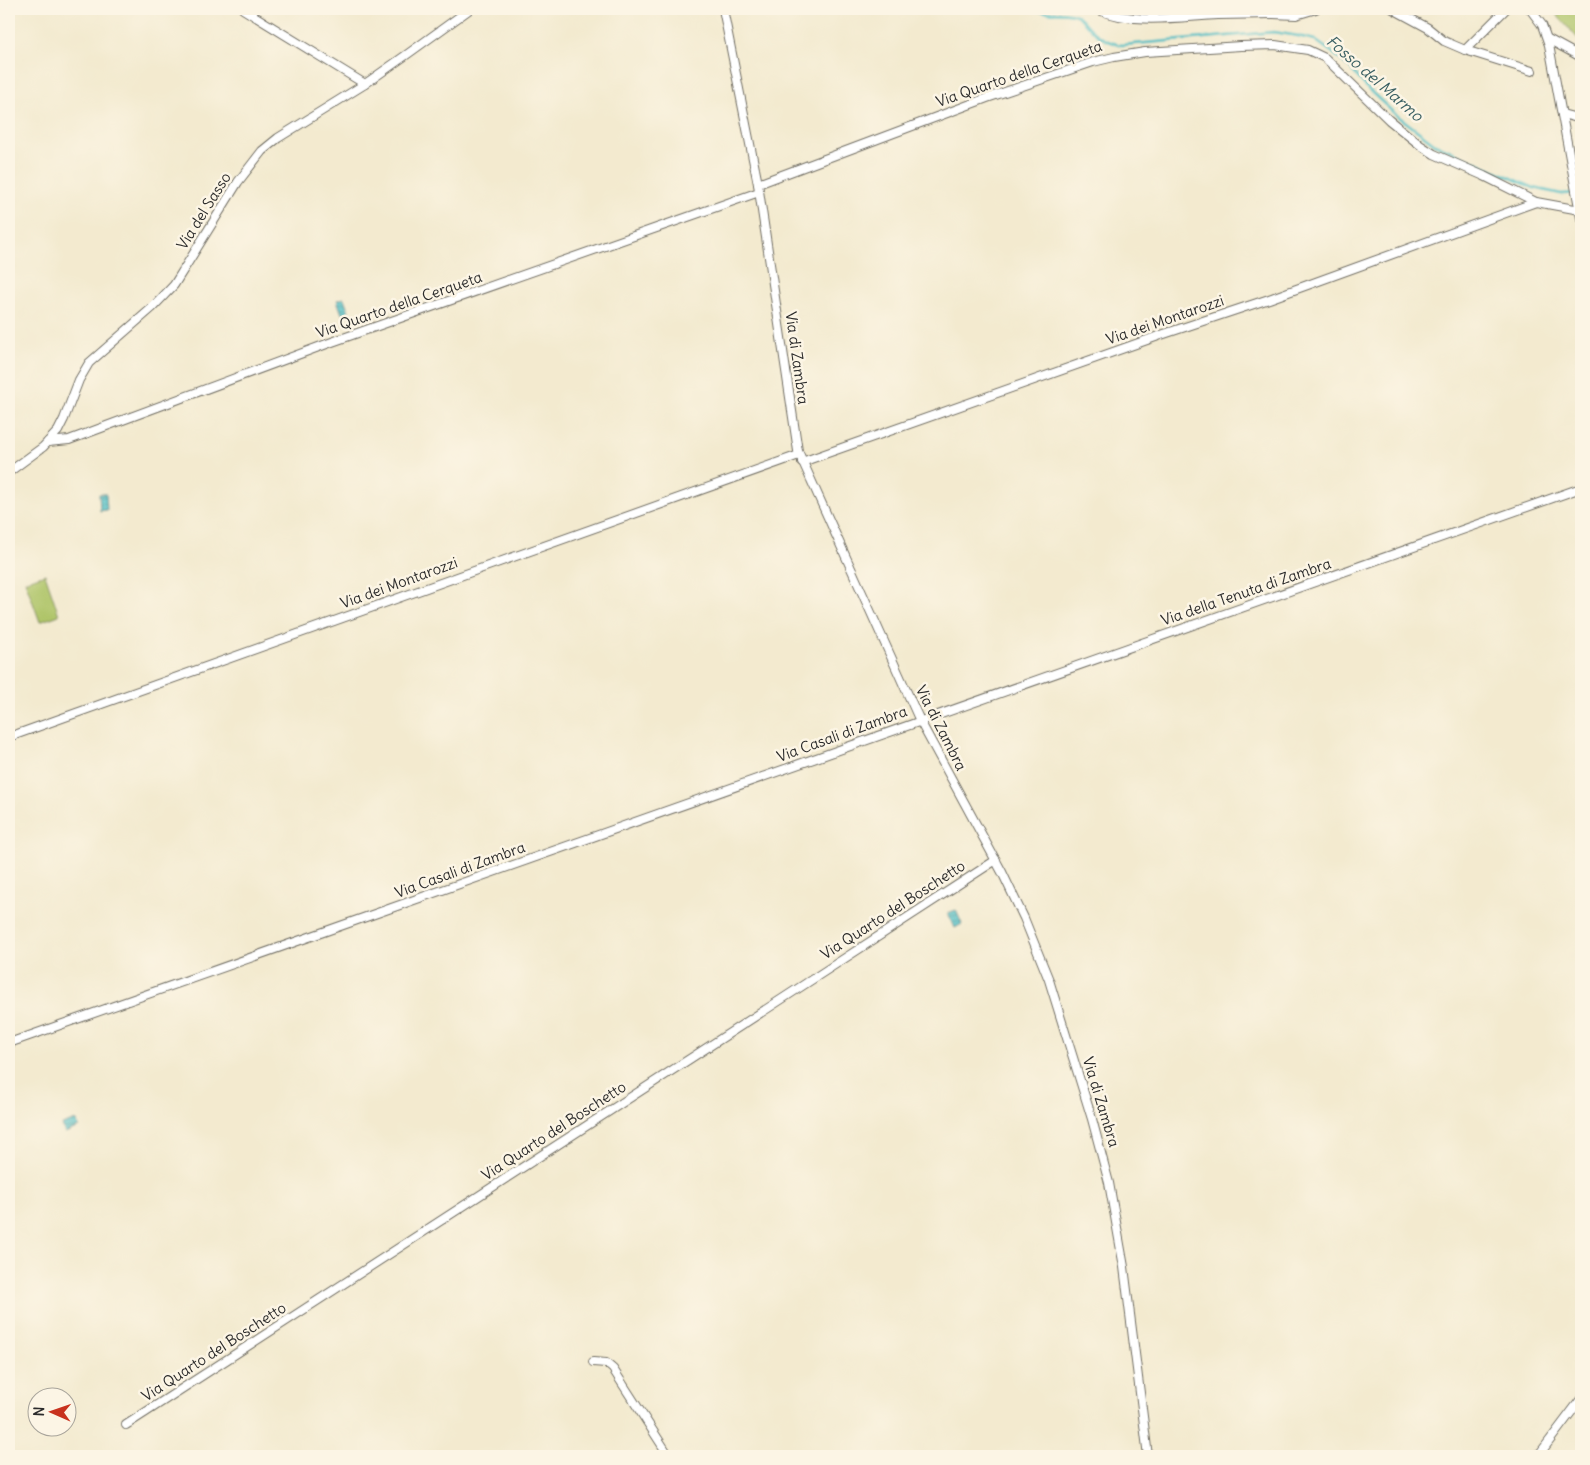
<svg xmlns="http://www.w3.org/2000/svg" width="1590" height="1465" viewBox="0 0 1590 1465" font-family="Delius,sans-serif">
	<defs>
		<pattern id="water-rules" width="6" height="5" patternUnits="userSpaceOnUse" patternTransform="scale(1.25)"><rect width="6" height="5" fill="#4fbec5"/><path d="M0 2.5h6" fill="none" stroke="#429ba0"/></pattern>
	</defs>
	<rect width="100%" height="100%" fill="#fcf5e5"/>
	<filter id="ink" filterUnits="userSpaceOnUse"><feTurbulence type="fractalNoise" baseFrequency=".02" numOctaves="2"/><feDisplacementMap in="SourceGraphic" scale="10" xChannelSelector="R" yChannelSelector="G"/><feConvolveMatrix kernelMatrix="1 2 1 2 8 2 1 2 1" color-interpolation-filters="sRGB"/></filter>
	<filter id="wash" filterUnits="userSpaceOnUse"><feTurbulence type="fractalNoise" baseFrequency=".0096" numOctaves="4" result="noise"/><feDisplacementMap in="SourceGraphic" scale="20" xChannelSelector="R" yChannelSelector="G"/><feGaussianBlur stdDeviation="1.12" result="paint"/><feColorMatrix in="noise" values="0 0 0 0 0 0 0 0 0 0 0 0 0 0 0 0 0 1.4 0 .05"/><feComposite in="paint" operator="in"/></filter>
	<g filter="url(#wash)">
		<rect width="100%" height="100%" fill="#f3eacf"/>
		<g fill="#aec468" stroke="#6c784a">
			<polygon points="1558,9 1581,9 1581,42 1554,12"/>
			<polygon points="45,574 59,615 40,622 25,581"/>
		</g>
		<g fill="url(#water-rules)" stroke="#3d7478">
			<polygon points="344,298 349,312 342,314 337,300"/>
			<polygon points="99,494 106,494 107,510 100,511"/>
			<polygon points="956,910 962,924 955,928 948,913"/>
			<polygon points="76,1120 79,1127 65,1133 62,1125"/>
		</g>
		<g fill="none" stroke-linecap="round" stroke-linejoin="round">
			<path stroke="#4fbec5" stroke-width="2.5" d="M1033,9C1046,16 1062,9 1076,15C1081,17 1084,22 1088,26C1098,37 1107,42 1122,45L1274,32L1298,36L1315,40L1333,53L1349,67L1368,89L1394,113L1435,144L1534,188L1561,194L1581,193"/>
		</g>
	</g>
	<g filter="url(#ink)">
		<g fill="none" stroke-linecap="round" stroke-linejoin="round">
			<defs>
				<g id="minor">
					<polyline points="243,9 365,84"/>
					<polyline points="723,9 758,184 798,451 920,721 1002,872 1024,918 1049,980 1092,1119 1109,1183 1124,1267 1148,1456"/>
					<path d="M1096,9C1133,25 1179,17 1218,15"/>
					<polyline points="1217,9 1218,15 1273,14 1273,9"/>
					<polyline points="1393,9 1428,28 1444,41 1465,50 1506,9"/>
					<polyline points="1530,9 1542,25 1549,45 1581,218"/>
					<polyline points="1273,14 1296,15 1316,9"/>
					<polyline points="1548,39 1581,57"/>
					<polyline points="1465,50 1532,71"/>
					<polyline points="1562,114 1581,119"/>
					<polyline points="758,184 987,98 1093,62 1114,57 1145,52 1241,46 1275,45 1308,50 1325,58 1389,120 1420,145 1434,154 1484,176 1536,202 1580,210"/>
					<polyline points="48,442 69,440 332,342 759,192"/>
					<polyline points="802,462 1164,334 1269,299 1536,202"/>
					<polyline points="9,472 43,447 58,431 64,419 79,380 89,363 152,308 174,285 238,182 262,151 278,138 365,84 409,53 470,9"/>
					<polyline points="9,737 799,455"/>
					<polyline points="9,1043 1581,488"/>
					<polyline points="593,1362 606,1363 613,1369 669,1456"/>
					<polyline points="126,1425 996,860"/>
					<polyline points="1538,1456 1581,1399"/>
				</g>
			</defs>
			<use href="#minor" stroke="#716e64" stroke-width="10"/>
			<use href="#minor" stroke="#fff" stroke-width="8"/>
		</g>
	</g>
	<g text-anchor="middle" stroke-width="5" stroke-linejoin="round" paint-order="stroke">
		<g font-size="15" fill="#2b2b2b" stroke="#fcf5e5">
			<text transform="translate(1019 74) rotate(-19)" y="5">Via Quarto della Cerqueta</text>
			<text transform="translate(204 211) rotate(-58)" y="5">Via del Sasso</text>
			<text transform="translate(399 305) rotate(-19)" y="5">Via Quarto della Cerqueta</text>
			<text transform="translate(1165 320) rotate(-19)" y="5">Via dei Montarozzi</text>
			<text transform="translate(797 358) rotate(82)" y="5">Via di Zambra</text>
			<text transform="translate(399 583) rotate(-20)" y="5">Via dei Montarozzi</text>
			<text transform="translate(1246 592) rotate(-19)" y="5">Via della Tenuta di Zambra</text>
			<text transform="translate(941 728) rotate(63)" y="5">Via di Zambra</text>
			<text transform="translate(842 734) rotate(-20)" y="5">Via Casali di Zambra</text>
			<text transform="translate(460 870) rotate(-20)" y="5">Via Casali di Zambra</text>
			<text transform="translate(893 910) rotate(-33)" y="5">Via Quarto del Boschetto</text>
			<text transform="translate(1101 1102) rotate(73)" y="5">Via di Zambra</text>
			<text transform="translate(554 1131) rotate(-33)" y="5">Via Quarto del Boschetto</text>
			<text transform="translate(214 1352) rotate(-33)" y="5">Via Quarto del Boschetto</text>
		</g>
		<g font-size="16" font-style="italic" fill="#385e61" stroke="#fcf5e5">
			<text transform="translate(1375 78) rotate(41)" y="6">Fosso del Marmo</text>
		</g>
	</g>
	<rect width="1590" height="1465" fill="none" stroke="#fcf5e5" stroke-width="30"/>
	<g transform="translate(52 1412) rotate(272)"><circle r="24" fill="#fcf5e5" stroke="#a8a49b"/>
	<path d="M0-4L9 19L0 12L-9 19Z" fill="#c8321e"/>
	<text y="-8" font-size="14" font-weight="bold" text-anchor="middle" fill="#2b2b2b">N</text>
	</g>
</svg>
